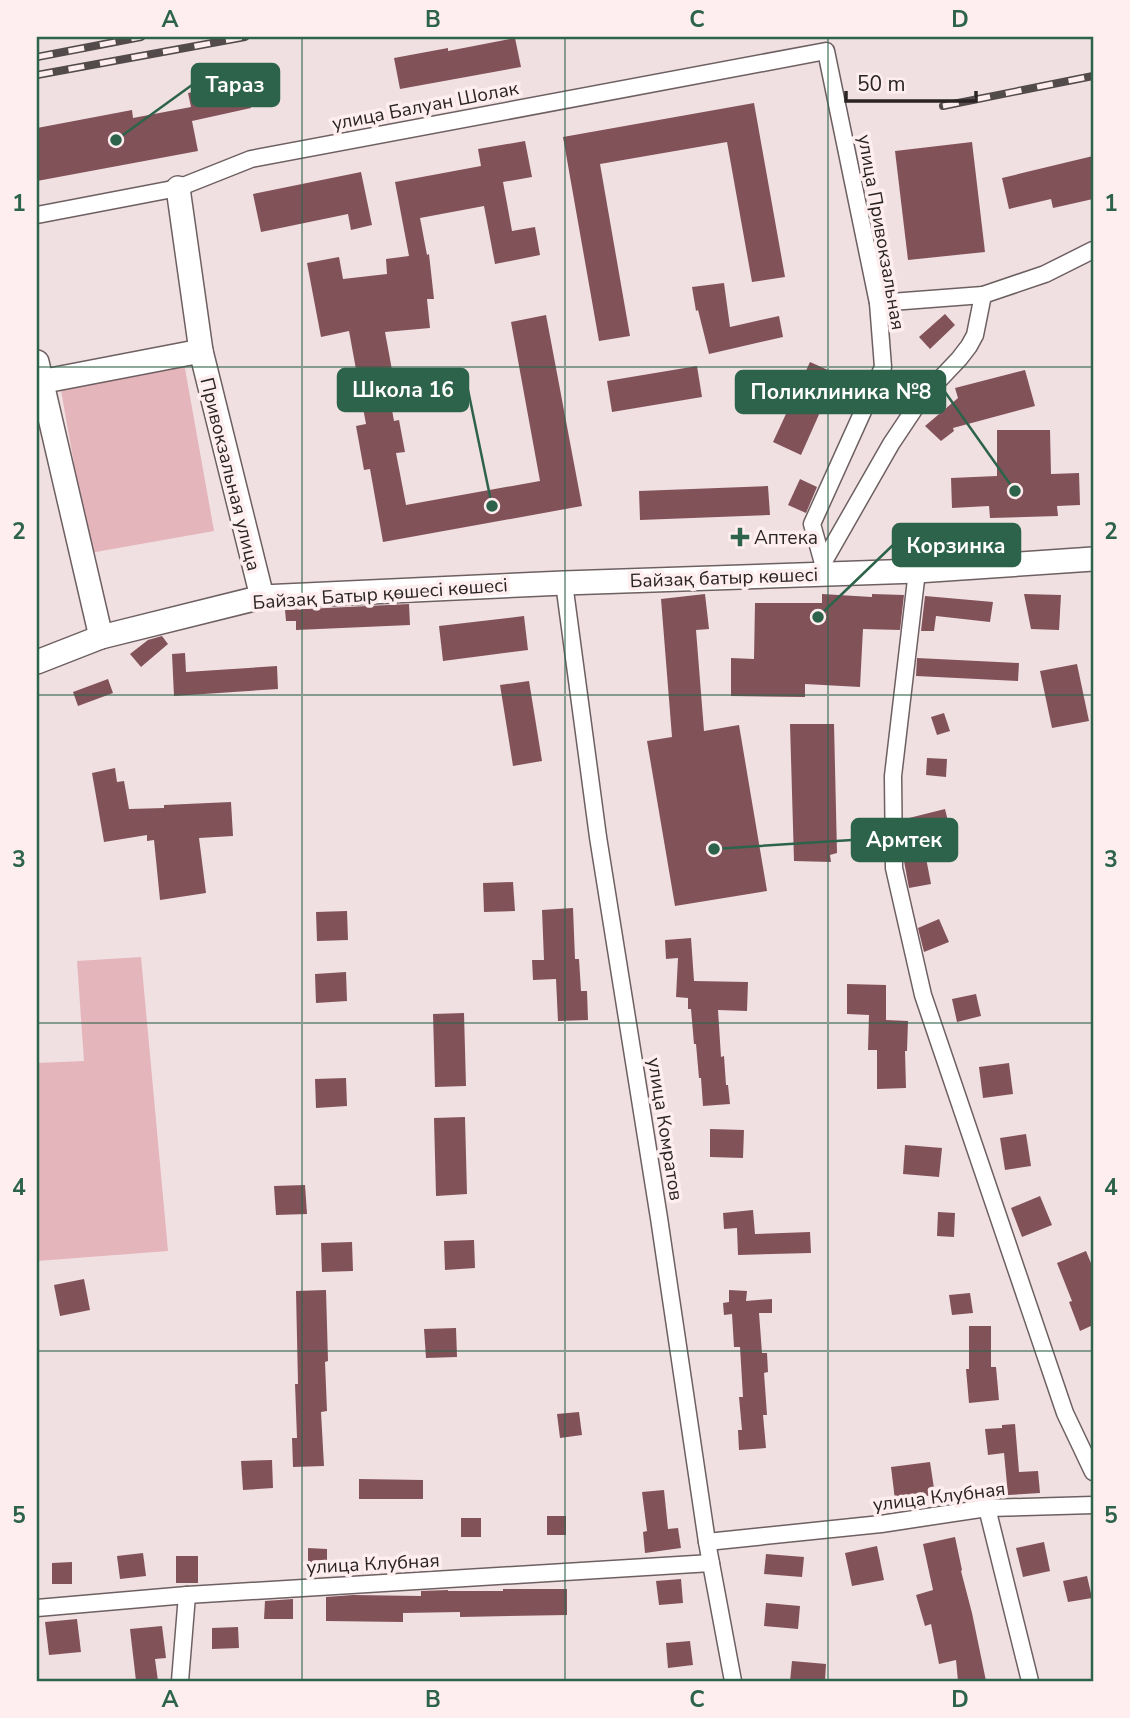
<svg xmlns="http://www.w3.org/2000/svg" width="1130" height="1718" viewBox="0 0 1130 1718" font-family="'Nunito Sans',sans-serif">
	<rect width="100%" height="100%" fill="#f0e0e2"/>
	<g fill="#e4b5bb">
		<polygon points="184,363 214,531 90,553 60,385"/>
		<polygon points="141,957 168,1251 37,1261 37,1063 84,1061 77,961"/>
	</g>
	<g fill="#825259">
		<polygon points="515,38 521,67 400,89 394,58 448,48 448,51"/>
		<polygon points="260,82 264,98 249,101 251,108 192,121 198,151 37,181 37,128 132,110 133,118 191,107 188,93 205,89 206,94"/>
		<polygon points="754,103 785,277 752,282 727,142 600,164 630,336 599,341 563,137"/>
		<polygon points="525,141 532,177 503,182 512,231 535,227 540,255 495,264 484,206 420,218 427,255 429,254 434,299 427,299 430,328 385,332 392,370 385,371 394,421 399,420 405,452 396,453 406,505 540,481 511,322 546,315 582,506 383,542 370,469 364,470 356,426 366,424 349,331 321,337 307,263 339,257 343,279 387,274 386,259 409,256 395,182 481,166 478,149"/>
		<polygon points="972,142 985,252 908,260 895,151"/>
		<polygon points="1093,156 1093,199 1053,208 1051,199 1009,209 1002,178"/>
		<polygon points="361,172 372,225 351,230 348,214 261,232 253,194"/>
		<polygon points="724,283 730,327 779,316 783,337 709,354 698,310 696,311 692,287"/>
		<polygon points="945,314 955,325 930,349 919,337"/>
		<polygon points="810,362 837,374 801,455 773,442"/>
		<polygon points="697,366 702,397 612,412 607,381"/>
		<polygon points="1025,370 1035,406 953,428 954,431 941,441 925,426 958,398 955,388"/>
		<polygon points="997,430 1050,430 1051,474 1079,473 1080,505 1057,506 1058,516 990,518 989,506 952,508 951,478 997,476"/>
		<polygon points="800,479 817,487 806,513 788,505"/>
		<polygon points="768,486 770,515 640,520 639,491"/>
		<polygon points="705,594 709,629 696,630 704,731 739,725 767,891 675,906 647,741 672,737 661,599"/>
		<polygon points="822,594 872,597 872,594 904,595 900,630 863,629 860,687 805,684 805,697 731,696 731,658 754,659 755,603 822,603"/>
		<polygon points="1024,594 1061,595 1059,630 1031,629"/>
		<polygon points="925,596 993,602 990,622 936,616 934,631 921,631"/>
		<polygon points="409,604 410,625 296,630 296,621 286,621 285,610"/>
		<polygon points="524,616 528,650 443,661 439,626"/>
		<polygon points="162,636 168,644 141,667 130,654 148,640"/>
		<polygon points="185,653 186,672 277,666 278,689 174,696 172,654"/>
		<polygon points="917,658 1019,663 1018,681 916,676"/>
		<polygon points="1077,664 1089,721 1052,728 1040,671"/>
		<polygon points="108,679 113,693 78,706 73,692"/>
		<polygon points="529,681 542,761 513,766 500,685"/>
		<polygon points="944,713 950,731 937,735 931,717"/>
		<polygon points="790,724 834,724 837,853 830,855 831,862 794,861"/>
		<polygon points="927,758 947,759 946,777 926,775"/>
		<polygon points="115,768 117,782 124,781 129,809 164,808 164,805 231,802 233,836 199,838 206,893 160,900 154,840 147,841 147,835 104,842 92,773"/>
		<polygon points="945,809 949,825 909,835 905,819"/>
		<polygon points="926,858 931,884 909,888 904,861"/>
		<polygon points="513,882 515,911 484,912 483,883"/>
		<polygon points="573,908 575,959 579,959 581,991 587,991 588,1020 558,1021 556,979 533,980 532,960 544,960 542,910"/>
		<polygon points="347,911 348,940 317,941 316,912"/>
		<polygon points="939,919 949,942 924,952 918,928"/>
		<polygon points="691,938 694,981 748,982 747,1011 718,1010 721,1057 724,1056 726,1085 728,1085 730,1104 703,1106 701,1078 699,1078 696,1044 694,1044 691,1009 688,1009 688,998 676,997 678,958 666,959 665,940"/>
		<polygon points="346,972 347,1001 316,1003 315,974"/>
		<polygon points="847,984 886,985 886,1020 908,1021 907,1051 905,1051 906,1088 877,1089 877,1050 868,1050 869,1015 847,1014"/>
		<polygon points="976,994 981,1016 957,1022 952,999"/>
		<polygon points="464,1013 466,1086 435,1087 433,1014"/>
		<polygon points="1009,1063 1013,1094 983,1098 979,1067"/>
		<polygon points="346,1078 347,1106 316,1108 315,1079"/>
		<polygon points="465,1117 467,1194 436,1196 434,1118"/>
		<polygon points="710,1129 744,1130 743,1158 710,1157"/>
		<polygon points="1026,1134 1031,1166 1005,1170 1000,1138"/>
		<polygon points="905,1145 942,1148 939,1177 903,1174"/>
		<polygon points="305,1185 307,1214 276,1215 274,1186"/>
		<polygon points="1040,1196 1052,1225 1022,1237 1011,1208"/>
		<polygon points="753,1210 755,1234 810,1232 811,1253 738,1255 737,1228 724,1229 723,1213"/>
		<polygon points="938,1212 955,1213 954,1237 937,1236"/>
		<polygon points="474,1240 475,1268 445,1270 444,1241"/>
		<polygon points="352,1242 353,1271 322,1272 321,1243"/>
		<polygon points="1086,1251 1093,1268 1093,1325 1080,1331 1069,1302 1072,1301 1057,1263"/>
		<polygon points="84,1279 90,1310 60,1316 54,1285"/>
		<polygon points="326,1290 328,1361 325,1362 327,1411 321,1412 324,1466 293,1467 292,1438 297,1438 295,1384 298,1384 296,1291"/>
		<polygon points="729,1290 747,1291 746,1301 772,1299 772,1313 759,1313 762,1353 767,1353 768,1372 764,1373 767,1415 763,1415 766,1448 739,1450 738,1430 742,1430 739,1397 743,1397 740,1347 734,1347 732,1314 724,1315 723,1303 729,1302"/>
		<polygon points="970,1293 973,1313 952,1315 949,1295"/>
		<polygon points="969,1326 991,1326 991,1367 996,1367 999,1400 969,1403 966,1369 969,1369"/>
		<polygon points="456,1328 457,1357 426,1358 424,1329"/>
		<polygon points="579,1412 582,1435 560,1438 557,1414"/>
		<polygon points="1015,1424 1019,1472 1038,1471 1040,1493 1008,1495 1004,1453 988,1455 985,1429 1002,1428 1002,1425"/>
		<polygon points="272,1460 273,1488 243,1490 241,1461"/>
		<polygon points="930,1462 935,1495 895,1500 891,1467"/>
		<polygon points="359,1479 423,1480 423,1499 359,1499"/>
		<polygon points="664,1490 668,1529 678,1528 681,1548 645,1553 643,1532 647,1531 642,1492"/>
		<rect x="547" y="1516" width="19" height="19"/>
		<rect x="461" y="1518" width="20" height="19"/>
		<polygon points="955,1537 962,1570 961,1571 972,1613 986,1681 958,1681 956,1660 939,1664 931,1624 925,1626 916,1595 933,1590 923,1544"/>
		<polygon points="1044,1542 1050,1571 1023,1577 1016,1548"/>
		<polygon points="877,1546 884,1580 852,1586 845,1553"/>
		<polygon points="308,1548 327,1549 327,1568 308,1568"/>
		<polygon points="143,1553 146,1576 120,1579 117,1556"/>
		<polygon points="766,1554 804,1557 802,1577 764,1574"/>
		<rect x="176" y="1556" width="22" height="27"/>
		<polygon points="72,1562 72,1584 52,1584 52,1563"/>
		<polygon points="1087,1576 1092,1598 1068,1602 1063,1581"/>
		<polygon points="681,1579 683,1603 659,1605 656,1581"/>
		<polygon points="503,1589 567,1589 567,1615 460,1617 460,1612 403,1613 403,1622 326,1621 326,1597 353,1595 421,1596 421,1591 448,1590 448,1591 503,1591"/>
		<polygon points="293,1599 293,1619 264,1619 265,1601"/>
		<polygon points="766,1603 800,1606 798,1629 764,1626"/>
		<polygon points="77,1619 81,1652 49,1655 45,1622"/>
		<polygon points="162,1626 166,1658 155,1659 158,1681 136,1681 130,1629"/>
		<polygon points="238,1627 239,1648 212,1649 212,1628"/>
		<polygon points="690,1641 693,1665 668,1668 666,1643"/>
		<polygon points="792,1661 826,1664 825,1681 790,1681"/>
	</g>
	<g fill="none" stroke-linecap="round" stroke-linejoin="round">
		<defs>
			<g id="street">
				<polyline points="37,215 178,188 251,159 826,51 878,303 883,367 812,524 826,574"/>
				<polyline points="878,303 983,295 1045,274 1093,250"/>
				<polyline points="823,563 891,444 921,399 959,359 969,346 975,335 983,295"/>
				<polyline points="917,571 893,776 894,868 923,995 1065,1413 1093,1472"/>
				<polyline points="564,583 598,837 659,1218 707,1542 733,1681"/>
				<polyline points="987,1508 1030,1681"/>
				<polyline points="707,1542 881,1524 987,1508 1093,1505"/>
				<polyline points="37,1608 187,1595 711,1563"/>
				<polyline points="180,1681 187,1595"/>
			</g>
			<g id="secondary">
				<polyline points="178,188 201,351 262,597"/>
				<polyline points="37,362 101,637"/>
				<polyline points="40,382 201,351"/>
				<polyline points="37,662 101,637 262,597 564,583 917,571 1093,559"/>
			</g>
		</defs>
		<use href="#street" stroke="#6e6062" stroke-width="19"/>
		<use href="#secondary" stroke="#6e6062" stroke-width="26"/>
		<use href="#street" stroke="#fff" stroke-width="16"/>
		<use href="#secondary" stroke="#fff" stroke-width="23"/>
		<defs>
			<g id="rail">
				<polyline points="37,57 141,37"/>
				<polyline points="37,75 245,37"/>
				<polyline points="943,106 1093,76"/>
			</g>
		</defs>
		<use href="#rail" stroke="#524a4b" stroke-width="8"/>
		<use href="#rail" stroke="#feeeef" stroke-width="5" stroke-dasharray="16" stroke-linecap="butt"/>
	</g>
	<path fill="none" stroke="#2d634a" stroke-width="2" stroke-opacity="0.55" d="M302,37V1681M565,37V1681M828,37V1681M37,367H1093M37,695H1093M37,1023H1093M37,1351H1093"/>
	<path fill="#2d634a" stroke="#feeeef" stroke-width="2.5" d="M736.5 526.5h7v7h7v7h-7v7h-7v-7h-7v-7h7z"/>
	<g text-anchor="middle" stroke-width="7" stroke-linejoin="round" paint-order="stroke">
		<g font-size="19" fill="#2a2425" stroke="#feeeef">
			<text transform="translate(425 105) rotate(-11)" y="7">улица Балуан Шолак</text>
			<text transform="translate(882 232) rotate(80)" y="7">улица Привокзальная</text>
			<text transform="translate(231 474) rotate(76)" y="7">Привокзальная улица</text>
			<text transform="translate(724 577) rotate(-2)" y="7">Байзақ батыр көшесі</text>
			<text transform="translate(380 593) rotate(-4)" y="7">Байзақ Батыр қөшесі көшесі</text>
			<text transform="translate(666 1129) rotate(81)" y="7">улица Комратов</text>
			<text transform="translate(939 1496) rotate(-7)" y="7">улица Клубная</text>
			<text transform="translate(373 1563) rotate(-3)" y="7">улица Клубная</text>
		</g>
		<g font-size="19" fill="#2a2425" stroke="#feeeef" text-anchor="start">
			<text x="754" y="544">Аптека</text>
		</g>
	</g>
	<path fill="none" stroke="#2d634a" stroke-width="2.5" d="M116 140L192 85M492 506L468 390M1015 491L945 392M818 617L893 545M714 849L852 840"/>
	<g fill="#2d634a" stroke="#feeeef" stroke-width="2.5">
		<circle cx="116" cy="140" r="7"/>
		<circle cx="492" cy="506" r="7"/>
		<circle cx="1015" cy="491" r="7"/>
		<circle cx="818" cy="617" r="7"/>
		<circle cx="714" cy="849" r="7"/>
	</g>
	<g fill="#2d634a" stroke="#2d634a" stroke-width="2.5">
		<rect x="192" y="64" width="87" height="42" rx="7"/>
		<rect x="338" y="369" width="130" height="42" rx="7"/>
		<rect x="736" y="371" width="209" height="42" rx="7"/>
		<rect x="893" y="524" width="127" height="42" rx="7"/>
		<rect x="852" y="819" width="105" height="42" rx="7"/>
	</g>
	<g font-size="21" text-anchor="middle" font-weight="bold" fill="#fff">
		<text x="235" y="92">Тараз</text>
		<text x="403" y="397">Школа 16</text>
		<text x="841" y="399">Поликлиника №8</text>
		<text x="956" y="553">Корзинка</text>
		<text x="904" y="847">Армтек</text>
	</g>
	<rect width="1130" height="1718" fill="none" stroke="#feeeef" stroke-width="77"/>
	<path d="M846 91v10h130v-10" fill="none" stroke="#2a2425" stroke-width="3.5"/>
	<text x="857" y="91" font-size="21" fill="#2a2425" stroke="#feeeef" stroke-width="5" paint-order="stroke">50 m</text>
	<rect x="38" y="38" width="1054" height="1642" fill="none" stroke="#2d634a" stroke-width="2.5"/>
	<g font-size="23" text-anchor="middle" font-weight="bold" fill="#2d634a">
		<text x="170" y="27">A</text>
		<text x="433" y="27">B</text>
		<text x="697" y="27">C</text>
		<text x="960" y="27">D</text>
		<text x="19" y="211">1</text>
		<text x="1111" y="211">1</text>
		<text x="19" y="539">2</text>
		<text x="1111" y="539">2</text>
		<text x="19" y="867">3</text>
		<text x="1111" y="867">3</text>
		<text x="19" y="1195">4</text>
		<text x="1111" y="1195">4</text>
		<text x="19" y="1523">5</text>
		<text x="1111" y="1523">5</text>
		<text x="170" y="1707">A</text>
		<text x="433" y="1707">B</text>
		<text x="697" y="1707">C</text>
		<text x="960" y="1707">D</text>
	</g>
</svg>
